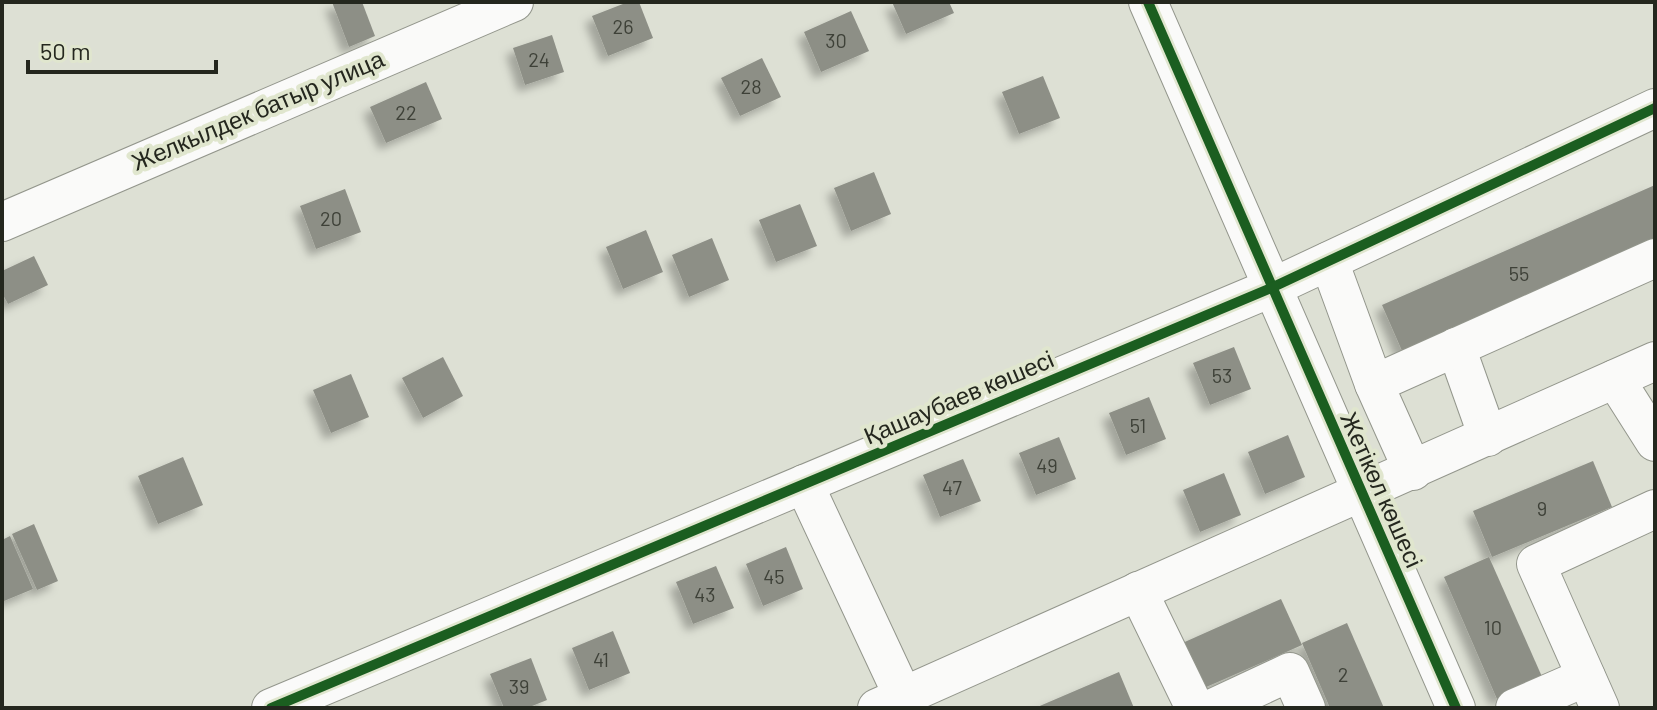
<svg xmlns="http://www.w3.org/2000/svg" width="1657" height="710" viewBox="0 0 1657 710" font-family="Barlow,sans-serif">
	<defs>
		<filter id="shadow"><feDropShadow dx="-7" dy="7" stdDeviation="4" flood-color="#0004"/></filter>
	</defs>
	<rect width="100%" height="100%" fill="#dde0d4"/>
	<g fill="#8d8f86" filter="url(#shadow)">
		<polygon points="332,2 362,2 375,36 349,47"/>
		<polygon points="628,2 639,2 653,38 608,56 592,16"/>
		<polygon points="892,2 949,2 954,13 906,34"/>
		<polygon points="851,11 869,51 821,72 804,32"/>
		<polygon points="552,35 564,72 525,85 513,48"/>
		<polygon points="762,58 781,97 740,116 721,78"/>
		<polygon points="1043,76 1060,118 1019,134 1002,92"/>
		<polygon points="426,82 442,119 386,143 370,107"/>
		<polygon points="874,172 891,214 851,231 834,188"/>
		<polygon points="1655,185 1655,242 1403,353 1382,305"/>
		<polygon points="345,189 361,232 316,249 300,206"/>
		<polygon points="800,204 817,246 776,262 759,220"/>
		<polygon points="646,230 663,272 623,289 606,247"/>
		<polygon points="712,238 729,280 689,297 672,255"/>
		<polygon points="34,256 48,285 8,304 2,293 2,271"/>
		<polygon points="1234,347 1251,389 1210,405 1193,363"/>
		<polygon points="443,357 463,396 423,418 402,378"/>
		<polygon points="351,374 369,417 331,433 313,390"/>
		<polygon points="1149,397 1166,439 1126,455 1109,413"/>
		<polygon points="1288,435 1305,477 1265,494 1248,452"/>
		<polygon points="1059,437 1076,479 1036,495 1019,453"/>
		<polygon points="183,457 203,505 158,524 138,476"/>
		<polygon points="963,459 981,501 940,517 923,475"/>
		<polygon points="1593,461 1612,507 1492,557 1473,511"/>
		<polygon points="1224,473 1241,515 1200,532 1183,490"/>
		<polygon points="34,524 58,581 37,590 12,534"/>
		<polygon points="10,536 33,589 4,601 2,596 2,540"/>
		<polygon points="786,547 803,589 763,606 746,564"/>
		<polygon points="1489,557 1543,679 1497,699 1444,577"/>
		<polygon points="716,566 734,608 693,624 676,582"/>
		<polygon points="1281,599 1302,645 1197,691 1178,645"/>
		<polygon points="1347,623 1384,708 1330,708 1302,643"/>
		<polygon points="613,631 630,673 589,690 572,648"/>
		<polygon points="531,658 547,700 527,708 504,708 490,674"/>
		<polygon points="1119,672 1134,708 1035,708"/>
	</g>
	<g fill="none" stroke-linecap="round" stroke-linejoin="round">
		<defs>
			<g id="minor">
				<polyline points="1148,2 1456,708"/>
				<polyline points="2,222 514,2"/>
				<polyline points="1329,261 1374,384"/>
				<polyline points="1456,347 1488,437"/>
				<polyline points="1615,379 1655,442"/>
				<polyline points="1413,471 1374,384 1655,258"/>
				<polyline points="804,484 903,696"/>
				<polyline points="1138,591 1195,708"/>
				<polyline points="271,708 1271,288 1655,108"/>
				<polyline points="877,708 1655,361"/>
				<polyline points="1213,708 1290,672 1306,708"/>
				<polyline points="1515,708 1586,677"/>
				<polyline points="1600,708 1536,564 1655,509"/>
			</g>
		</defs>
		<use href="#minor" stroke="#93968c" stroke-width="40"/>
		<use href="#minor" stroke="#fafaf9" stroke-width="38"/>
		<defs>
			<g id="cycleway">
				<polyline points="1148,2 1456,708"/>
				<polyline points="271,708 1271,288 1655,108"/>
			</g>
		</defs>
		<use href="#cycleway" stroke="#e0e6ce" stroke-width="15"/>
		<use href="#cycleway" stroke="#1b5e20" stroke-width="10"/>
	</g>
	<g text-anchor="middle" stroke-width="8" stroke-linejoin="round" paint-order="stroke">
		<g font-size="20" fill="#3e4138">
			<text x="623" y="34">26</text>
			<text x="836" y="48">30</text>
			<text x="539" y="67">24</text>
			<text x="751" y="94">28</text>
			<text x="406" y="120">22</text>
			<text x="331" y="226">20</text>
			<text x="1519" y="281">55</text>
			<text x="1222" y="383">53</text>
			<text x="1138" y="433">51</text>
			<text x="1047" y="473">49</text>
			<text x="952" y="495">47</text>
			<text x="1542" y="516">9</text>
			<text x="774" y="584">45</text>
			<text x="705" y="602">43</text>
			<text x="1493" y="635">10</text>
			<text x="601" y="667">41</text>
			<text x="1343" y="682">2</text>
			<text x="519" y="694">39</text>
		</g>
		<g font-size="24" fill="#24271e" stroke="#e0e6ce">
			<text transform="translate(258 111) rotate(-23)" y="8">Желкылдек батыр улица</text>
			<text transform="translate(959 398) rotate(-23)" y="8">Қашаубаев көшесі</text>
			<text transform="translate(1381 490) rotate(66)" y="8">Жетікөл көшесі</text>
		</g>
	</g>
	<rect width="1657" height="710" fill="none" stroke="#24271e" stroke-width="8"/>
	<path d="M28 60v12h188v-12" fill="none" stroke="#24271e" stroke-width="4"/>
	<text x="40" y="60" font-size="24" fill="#24271e" stroke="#e0e6ce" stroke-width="6" paint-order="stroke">50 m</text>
</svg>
